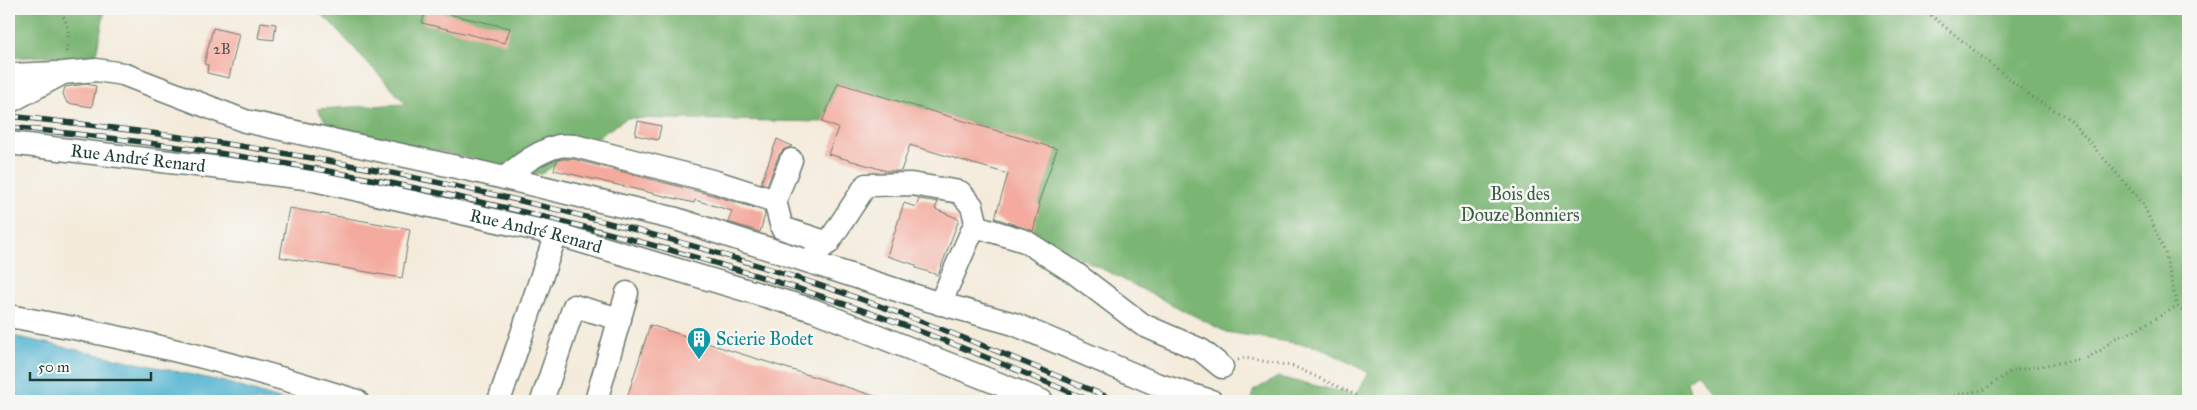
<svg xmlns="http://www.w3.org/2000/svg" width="2197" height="410" viewBox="0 0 2197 410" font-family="'IM FELL Great Primer',serif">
	<rect width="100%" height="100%" fill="#f6f6f2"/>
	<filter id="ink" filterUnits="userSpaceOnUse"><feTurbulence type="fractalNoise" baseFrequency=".02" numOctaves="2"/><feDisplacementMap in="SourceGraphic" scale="10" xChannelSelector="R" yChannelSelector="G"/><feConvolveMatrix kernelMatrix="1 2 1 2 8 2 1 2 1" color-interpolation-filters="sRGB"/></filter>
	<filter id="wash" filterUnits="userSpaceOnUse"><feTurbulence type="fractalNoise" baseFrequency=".0096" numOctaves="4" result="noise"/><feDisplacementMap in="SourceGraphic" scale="20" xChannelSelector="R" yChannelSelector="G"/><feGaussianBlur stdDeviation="1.12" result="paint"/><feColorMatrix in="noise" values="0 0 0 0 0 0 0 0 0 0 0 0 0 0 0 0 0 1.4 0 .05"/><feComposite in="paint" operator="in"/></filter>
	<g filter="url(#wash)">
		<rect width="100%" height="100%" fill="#f4ebdb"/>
		<g fill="#7ab573" stroke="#4c7954">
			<polygon points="9,9 105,9 95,60 50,56 9,58"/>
			<polygon points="314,9 2188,9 2188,401 1718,401 1717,395 1698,373 1687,381 1693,401 1252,401 1253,391 1278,377 1356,395 1369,373 1319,347 1226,332 1032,233 998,131 838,83 822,122 627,118 541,174 330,127 317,109 406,104 329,21"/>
		</g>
		<polygon fill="#51b4d0" stroke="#387882" points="9,335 225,382 286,401 9,401"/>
		<g id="blocks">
			<g fill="#f4aa9e">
				<polygon points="426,9 510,28 505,43 422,23"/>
				<polygon points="261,22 276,24 274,40 258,38"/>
				<polygon points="213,28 239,34 229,78 207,73 208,65 204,64"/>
				<polygon points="838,83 1057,149 1038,204 1040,205 1033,231 995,218 1008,174 910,145 901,171 887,171 828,154 838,128 822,122"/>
				<polygon points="86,84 96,86 92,107 67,103 63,94 65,87"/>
				<polygon points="638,121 661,126 658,140 635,135"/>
				<polygon points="777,139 792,146 783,150 779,155 767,185 761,183"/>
				<polygon points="562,159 573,159 712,195 764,211 765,215 760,232 728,222 732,211 695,200 694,203 554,170 557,160"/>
				<polygon points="919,199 938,202 935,209 959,219 938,275 916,268 916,265 887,256 904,203 916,207"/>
				<polygon points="289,208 410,229 402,278 280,257"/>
				<polygon points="650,325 881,398 881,401 626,401"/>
			</g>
		</g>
	</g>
	<g filter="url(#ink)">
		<use href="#blocks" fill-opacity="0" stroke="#6a7a6e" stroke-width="1"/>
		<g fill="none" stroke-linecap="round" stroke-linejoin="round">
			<defs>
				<g id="minor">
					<polyline points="9,75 57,73"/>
					<polyline points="9,102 63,73 96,70 123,74 245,121 475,171 676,219 928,300 1014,324 1156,384 1211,401"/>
					<path id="s1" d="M9,143L305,178L556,234L813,310L1042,401"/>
					<path d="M505,178C519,165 541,150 559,146C564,145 570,146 575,146L716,182L775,201L782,228L828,243"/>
					<polyline points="775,201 791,160"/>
					<polyline points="982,228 1025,241 1075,273 1143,325 1201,350 1222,367"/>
					<polyline points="816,252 828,243 866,185 911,184 960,192 972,206 976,222 940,304"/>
					<path d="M9,316C126,336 243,365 357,401"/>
					<polyline points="499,401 556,234"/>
					<polyline points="542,401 574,306 620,319"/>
					<polyline points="596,401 627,293"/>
				</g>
			</defs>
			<use href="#minor" stroke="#6a7a6e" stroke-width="25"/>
			<g stroke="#6a7a6e" stroke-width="3" stroke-dasharray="1 4" stroke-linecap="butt">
				<path d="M57,9C71,23 69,37 66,54"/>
				<polyline points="1923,9 2033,98 2070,119 2093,146 2143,204 2165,252 2177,306 2188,316"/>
				<polyline points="1238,360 1244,358 1293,366 1356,395 1364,401"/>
				<polyline points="1834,401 1841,400 1902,401"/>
				<polyline points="1920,401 1984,390 2011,371 2087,358 2101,350 2115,338 2134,331 2177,306"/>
			</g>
			<use href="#minor" stroke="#fff" stroke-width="22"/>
			<defs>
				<g id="rail">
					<path d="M9,116C293,145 572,201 843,293C936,325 1026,363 1117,401"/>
					<path d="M9,127C291,154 570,212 839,302C925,331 1008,366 1091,401"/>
				</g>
			</defs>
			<use href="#rail" stroke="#1f3d34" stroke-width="5.5"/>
			<use href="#rail" stroke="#f6f6f2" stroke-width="4" stroke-dasharray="11" stroke-linecap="butt"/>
		</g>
	</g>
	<defs>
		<symbol id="building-pin" viewBox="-11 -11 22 30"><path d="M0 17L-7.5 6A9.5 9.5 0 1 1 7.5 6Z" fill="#0f9aa8" stroke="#f6f6f2"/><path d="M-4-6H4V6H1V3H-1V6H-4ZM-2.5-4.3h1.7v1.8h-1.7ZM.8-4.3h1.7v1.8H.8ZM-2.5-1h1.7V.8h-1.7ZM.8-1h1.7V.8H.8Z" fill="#fff"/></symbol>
	</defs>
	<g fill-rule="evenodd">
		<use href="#building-pin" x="685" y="325" width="28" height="38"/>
	</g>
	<g text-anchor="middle" stroke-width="5" stroke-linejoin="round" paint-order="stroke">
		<g font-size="15" fill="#54584e">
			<text x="222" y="54">2B</text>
		</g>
		<g font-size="18" fill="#1f3d34" stroke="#f6f6f2">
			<text dy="6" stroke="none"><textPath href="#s1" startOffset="130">Rue André Renard</textPath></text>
			<text dy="6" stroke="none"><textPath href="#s1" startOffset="535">Rue André Renard</textPath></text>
		</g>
		<g font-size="18" fill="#375b44" stroke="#f6f6f2">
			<text x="1520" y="200">Bois des<tspan x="1520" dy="21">Douze Bonniers</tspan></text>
		</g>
		<g font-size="18" fill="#0d838f" stroke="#f6f6f2" text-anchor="start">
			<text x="716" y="345">Scierie Bodet</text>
		</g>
	</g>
	<rect width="2197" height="410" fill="none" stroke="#f6f6f2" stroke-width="30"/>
	<path d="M30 372v8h121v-8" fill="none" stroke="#1f3d34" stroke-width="2.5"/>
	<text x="38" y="372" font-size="15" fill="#1f3d34" stroke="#f6f6f2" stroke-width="4" paint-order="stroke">50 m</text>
</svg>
